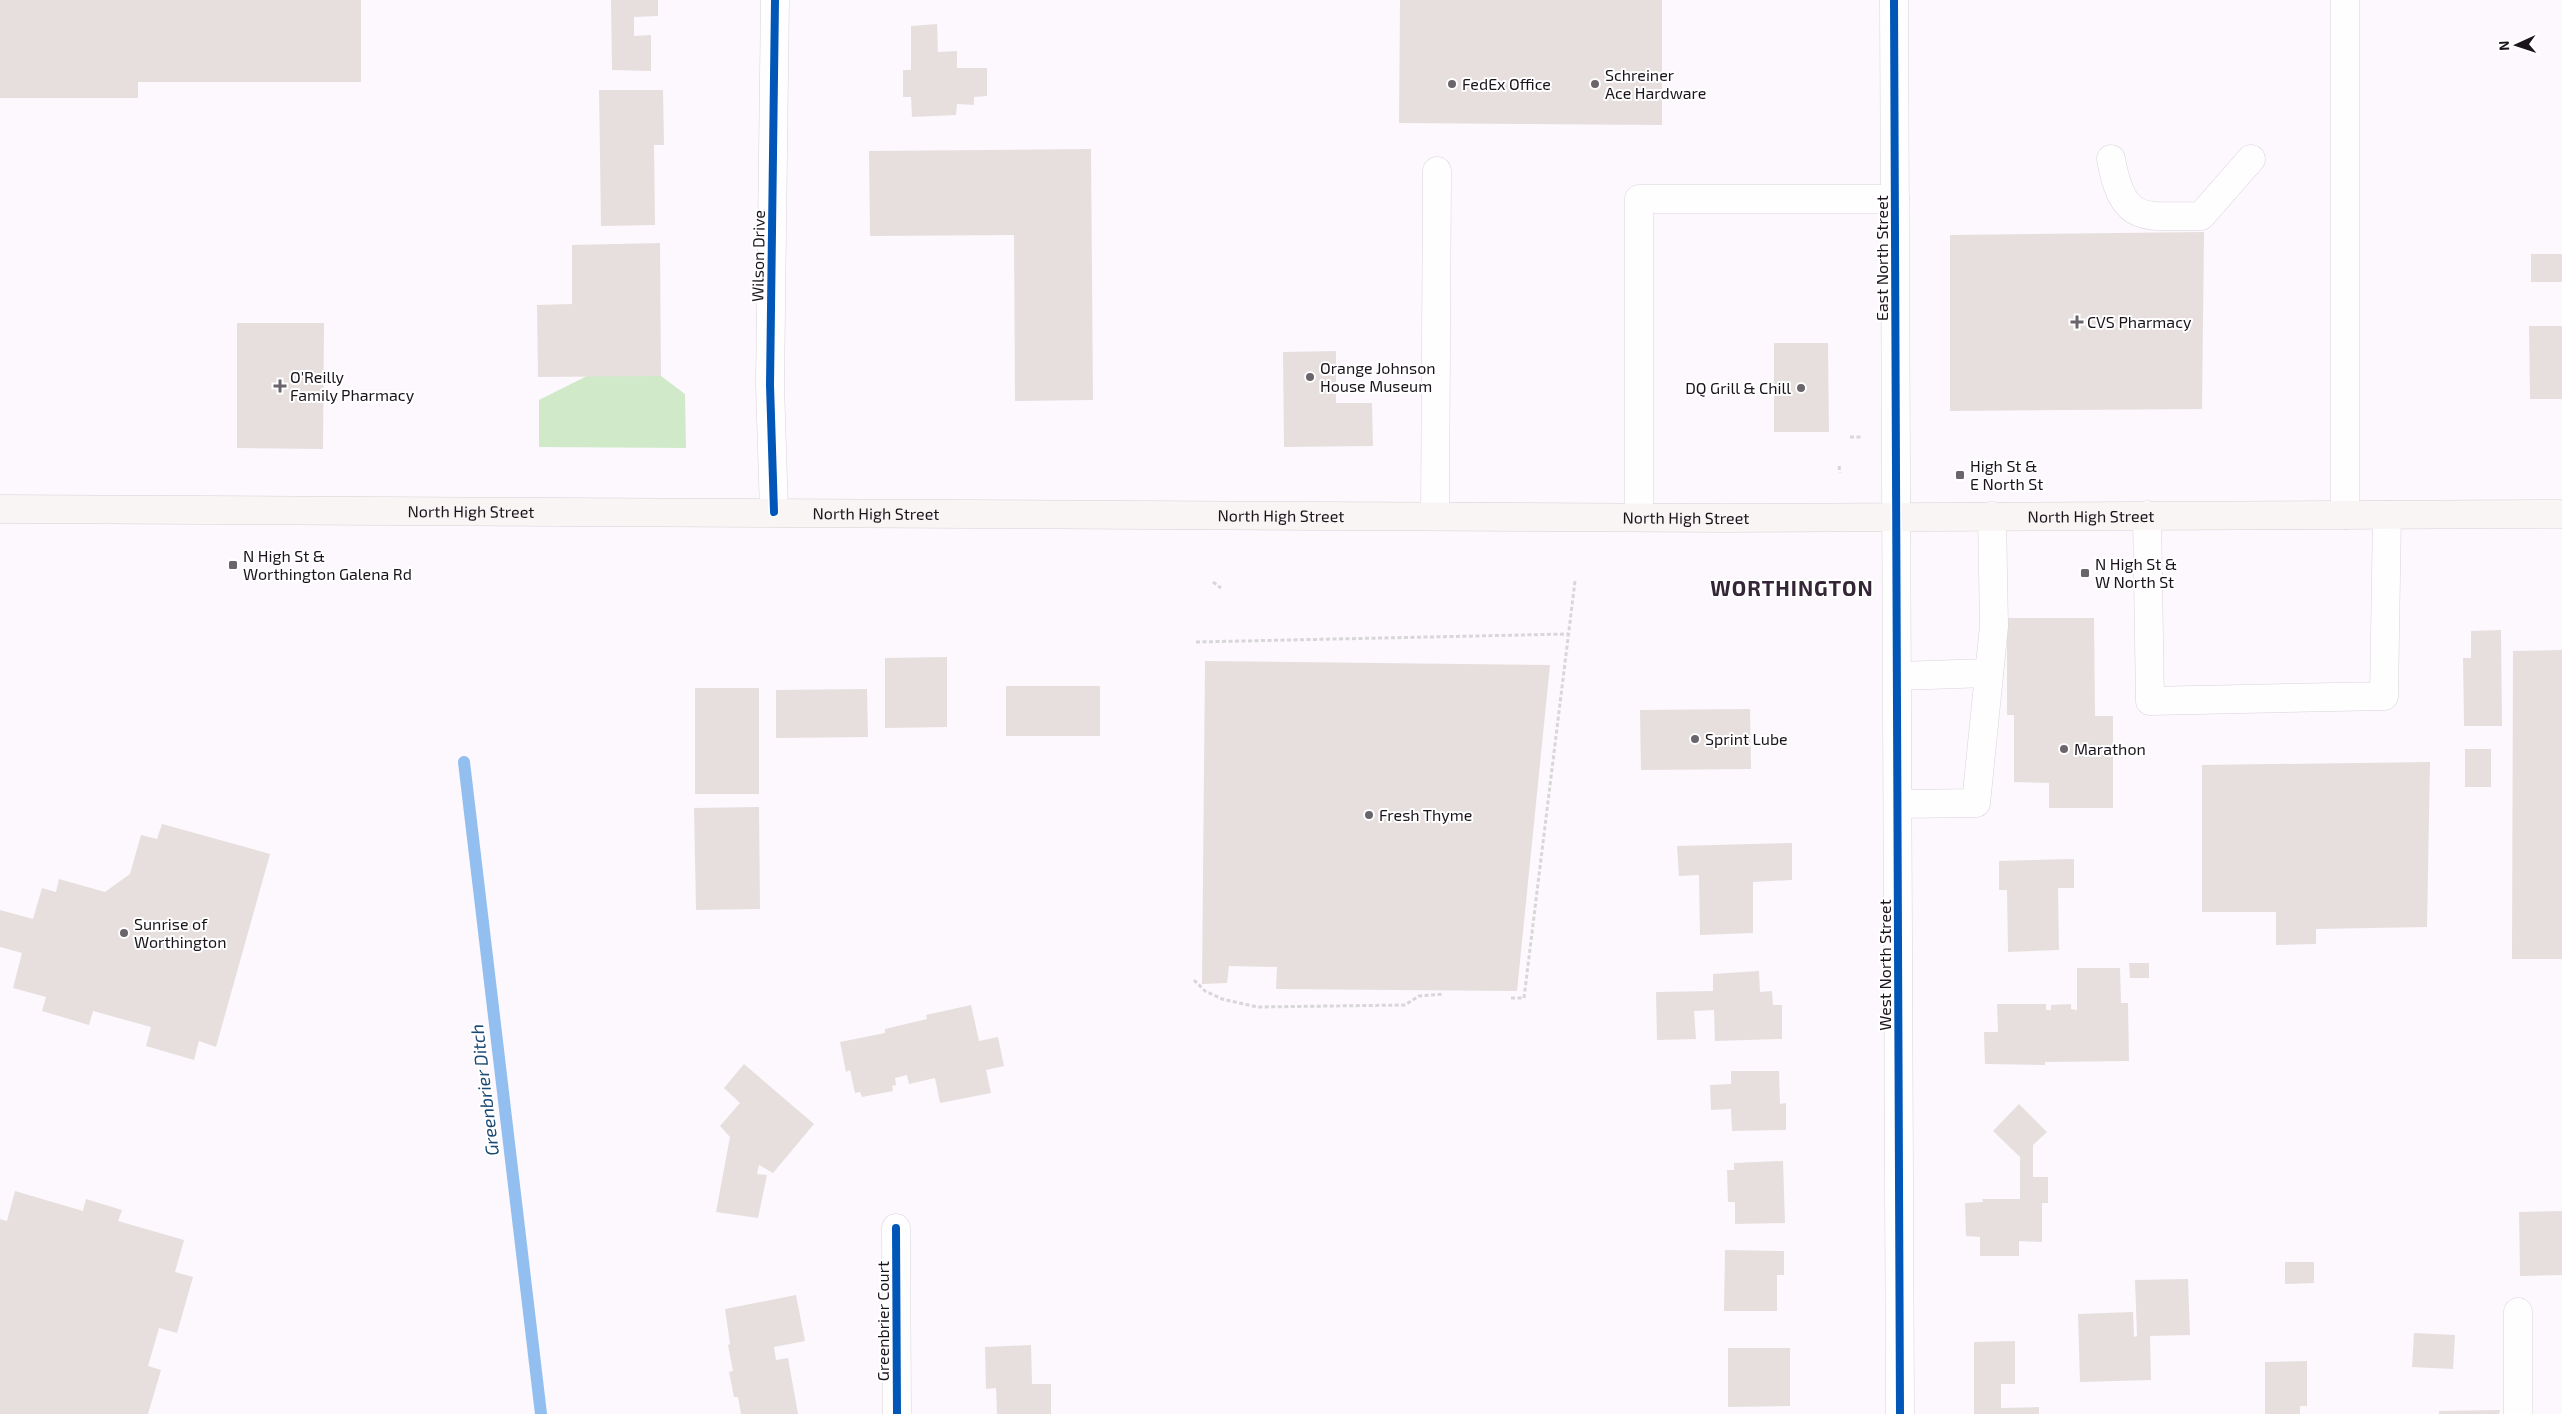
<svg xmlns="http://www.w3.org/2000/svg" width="2562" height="1414" viewBox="0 0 2562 1414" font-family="'Exo 2',sans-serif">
	<rect width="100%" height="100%" fill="#fcf8fd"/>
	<polygon fill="#d0eac9" points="587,376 661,376 685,394 686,448 539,447 539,400"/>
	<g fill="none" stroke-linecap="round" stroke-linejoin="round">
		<polyline stroke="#92bfef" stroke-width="12" points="464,762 541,1414"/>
	</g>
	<g fill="#e6dfde">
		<polygon points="0,0 361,0 361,82 138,82 138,98 0,98"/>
		<polygon points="611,0 658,0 658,16 634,17 634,36 651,35 651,71 612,70"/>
		<polygon points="1400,0 1662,0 1662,125 1399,123"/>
		<polygon points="937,24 938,52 957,51 957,68 987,68 987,96 974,97 974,105 957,104 956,115 912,117 911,97 903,97 903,70 911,70 911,26"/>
		<polygon points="599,90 663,90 664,145 654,145 655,225 601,226"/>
		<polygon points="1091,149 1093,400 1015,401 1014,235 870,236 869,151"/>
		<polygon points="2204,232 2202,409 1950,411 1950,235"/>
		<polygon points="660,243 661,376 538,377 537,305 572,304 572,245"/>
		<rect x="2531" y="254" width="31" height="28"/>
		<polygon points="237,323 324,323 323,449 237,448"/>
		<polygon points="2529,326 2562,326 2562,399 2530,399"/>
		<polygon points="1774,343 1828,343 1829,432 1774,432"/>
		<polygon points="1336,351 1336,403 1372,403 1373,446 1284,447 1283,352"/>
		<polygon points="2007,618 2094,618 2095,716 2113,716 2113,808 2049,808 2049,783 2014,782 2014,715 2007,715"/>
		<polygon points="2501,630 2502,726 2464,726 2463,658 2471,658 2471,631"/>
		<polygon points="2562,650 2562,959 2512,959 2513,651"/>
		<polygon points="947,657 947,727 885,728 885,658"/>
		<polygon points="1205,661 1550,665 1517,991 1276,989 1277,967 1229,966 1227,983 1202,984"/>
		<rect x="1006" y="686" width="94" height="50"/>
		<rect x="695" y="688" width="64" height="106"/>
		<polygon points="867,689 868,737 776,738 776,690"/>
		<polygon points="1750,709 1751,769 1641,770 1640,710"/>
		<rect x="2465" y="749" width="26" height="38"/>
		<polygon points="2430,762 2427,927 2316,929 2316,944 2276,945 2276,912 2202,912 2202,765"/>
		<polygon points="759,807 760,909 696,910 694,808"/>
		<polygon points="162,824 270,854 216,1047 199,1041 194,1060 146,1046 151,1027 93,1011 89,1025 42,1011 46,997 13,988 22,953 0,947 0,910 33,919 42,888 56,892 59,879 105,892 130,874 141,835 157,839"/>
		<polygon points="1792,843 1792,880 1753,882 1753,933 1700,935 1699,875 1679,876 1677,846"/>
		<polygon points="2074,859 2074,888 2058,888 2059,950 2008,952 2007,890 1999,890 1999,861"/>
		<polygon points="2129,963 2149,963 2149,978 2130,978"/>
		<polygon points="2077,968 2120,968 2121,1003 2128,1003 2129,1061 2045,1062 2045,1065 1985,1064 1984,1032 1998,1032 1997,1004 2046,1004 2046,1010 2051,1010 2051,1005 2071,1004 2071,1009 2077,1010"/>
		<polygon points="1759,971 1760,992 1772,991 1773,1005 1782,1005 1782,1039 1715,1041 1714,1010 1694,1011 1696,1039 1657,1040 1656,992 1713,991 1713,974"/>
		<polygon points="971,1005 979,1041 998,1037 1004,1066 986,1070 991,1093 940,1103 935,1078 909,1084 907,1075 895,1078 896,1085 892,1086 893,1091 862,1097 860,1092 855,1093 850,1070 846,1072 840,1042 885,1033 885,1029 927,1019 926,1015"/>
		<polygon points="744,1064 814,1124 773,1173 759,1165 757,1174 767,1175 758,1218 716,1212 730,1137 720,1126 740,1103 724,1088"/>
		<polygon points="1731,1071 1779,1071 1780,1104 1786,1103 1786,1130 1732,1131 1731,1109 1711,1110 1710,1085 1731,1084"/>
		<polygon points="2019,1104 2047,1132 2033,1145 2033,1177 2048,1177 2048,1203 2042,1203 2042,1242 2019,1241 2019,1256 1980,1256 1980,1237 1966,1236 1965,1203 1983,1202 1982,1199 2020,1199 2020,1157 1993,1131"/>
		<polygon points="1783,1161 1785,1223 1735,1224 1735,1202 1728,1202 1727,1170 1734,1170 1734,1163"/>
		<polygon points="15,1191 83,1211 86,1199 122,1210 118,1221 184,1240 175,1272 193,1277 177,1333 159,1328 148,1366 161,1370 148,1414 0,1414 0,1219 7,1221"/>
		<polygon points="2562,1211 2562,1275 2520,1276 2519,1212"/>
		<polygon points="1725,1250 1784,1251 1784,1275 1777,1275 1777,1311 1724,1311"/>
		<polygon points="2285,1262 2314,1262 2314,1283 2285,1284"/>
		<polygon points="2188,1279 2190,1335 2150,1336 2151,1380 2080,1382 2078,1314 2133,1312 2134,1337 2137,1336 2135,1280"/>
		<polygon points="796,1295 805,1341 774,1347 776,1360 788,1358 798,1414 741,1414 738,1397 734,1397 729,1372 733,1371 728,1345 730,1344 725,1309"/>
		<polygon points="2414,1333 2455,1335 2453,1369 2412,1367"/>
		<polygon points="2015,1341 2015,1384 2001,1384 2001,1408 2039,1407 2039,1414 1974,1414 1974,1342"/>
		<polygon points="1031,1345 1032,1384 1051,1384 1051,1414 997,1414 996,1388 986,1389 985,1347"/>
		<polygon points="1728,1348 1790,1348 1790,1406 1728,1407"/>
		<polygon points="2307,1361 2307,1406 2300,1406 2300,1414 2265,1414 2265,1362"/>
		<polygon points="2500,1410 2499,1414 2439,1414 2439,1411"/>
	</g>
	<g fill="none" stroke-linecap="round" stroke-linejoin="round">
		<defs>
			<g id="minor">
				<polyline points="1894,0 1900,1414"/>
				<polyline points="2345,0 2345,515"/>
				<path d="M2111,159C2123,225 2143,216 2201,216L2251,159"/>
				<polyline points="774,512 770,385 775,0"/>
				<polyline points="2147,515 2150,701 2384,696 2387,515"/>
				<polyline points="1435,516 1437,171"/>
				<polyline points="1639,517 1639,199 1895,199"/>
				<polyline points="1898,676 1988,673"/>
				<polyline points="1899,804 1976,803 1994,626 1992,516"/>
				<polyline points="896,1228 897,1414"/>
				<polyline points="2518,1312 2518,1414"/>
			</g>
			<g id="major">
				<path id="s1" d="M0,509L1724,518L2562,514"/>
			</g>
		</defs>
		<use href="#minor" stroke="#d8d3d9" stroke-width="29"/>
		<use href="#major" stroke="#d5d2d5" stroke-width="29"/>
		<g stroke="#d8d7d8" stroke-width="3" stroke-dasharray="4 2.5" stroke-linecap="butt">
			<polyline points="1850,437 1862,437"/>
			<polyline points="1839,466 1840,473"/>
			<polyline points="1213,582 1221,588"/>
			<polyline points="1852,592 1854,579"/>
			<polyline points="1196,642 1568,634"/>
			<polyline points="1194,980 1205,991 1222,999 1257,1007 1405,1005 1419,996 1444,994"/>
			<polyline points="1511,998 1524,998 1575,581"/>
		</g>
		<use href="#minor" stroke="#fffeff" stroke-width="28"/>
		<use href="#major" stroke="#f8f5f4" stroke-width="28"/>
		<defs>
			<g id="cycleway">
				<polyline points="1894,0 1900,1414"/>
				<polyline points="774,512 770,385 775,0"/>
				<polyline points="896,1228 897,1414"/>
			</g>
		</defs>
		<use href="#cycleway" stroke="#fff" stroke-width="11"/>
		<use href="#cycleway" stroke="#0057b8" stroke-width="8"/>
	</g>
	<g fill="#6a646b" stroke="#fff" stroke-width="2">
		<circle cx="1452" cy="84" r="5"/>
		<circle cx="1595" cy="84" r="5"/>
		<path d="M2074.5 314.5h5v5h5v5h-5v5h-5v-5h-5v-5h5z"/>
		<circle cx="1310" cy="377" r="5"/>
		<path d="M277.5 378.5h5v5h5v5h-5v5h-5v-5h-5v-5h5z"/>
		<circle cx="1801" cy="388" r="5"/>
		<rect x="1955" y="470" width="10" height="10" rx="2.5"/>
		<rect x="228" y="560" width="10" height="10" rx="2.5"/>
		<rect x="2080" y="568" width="10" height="10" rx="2.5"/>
		<circle cx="1695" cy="739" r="5"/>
		<circle cx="2064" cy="749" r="5"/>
		<circle cx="1369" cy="815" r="5"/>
		<circle cx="124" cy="933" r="5"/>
	</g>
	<g text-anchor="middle" stroke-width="4" stroke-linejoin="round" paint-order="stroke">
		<g font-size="16" fill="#1b141c" stroke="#fff" text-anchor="start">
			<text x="1605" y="81">Schreiner<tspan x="1605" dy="18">Ace Hardware</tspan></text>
			<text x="1462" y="90">FedEx Office</text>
			<text x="2087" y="328">CVS Pharmacy</text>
			<text x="1320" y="374">Orange Johnson<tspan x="1320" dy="18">House Museum</tspan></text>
			<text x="290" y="383">O'Reilly<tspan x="290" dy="18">Family Pharmacy</tspan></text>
			<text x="1791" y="394" text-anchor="end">DQ Grill &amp; Chill</text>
			<text x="1970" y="472">High St &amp;<tspan x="1970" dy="18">E North St</tspan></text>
			<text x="243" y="562">N High St &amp;<tspan x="243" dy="18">Worthington Galena Rd</tspan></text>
			<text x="2095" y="570">N High St &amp;<tspan x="2095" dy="18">W North St</tspan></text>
			<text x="1705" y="745">Sprint Lube</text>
			<text x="2074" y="755">Marathon</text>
			<text x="1379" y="821">Fresh Thyme</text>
			<text x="134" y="930">Sunrise of<tspan x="134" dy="18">Worthington</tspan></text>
		</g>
		<g font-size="16" fill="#1b141c" stroke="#fff">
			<text transform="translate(758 256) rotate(-89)" y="6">Wilson Drive</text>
			<text transform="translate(1882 258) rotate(-90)" y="6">East North Street</text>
			<text dy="6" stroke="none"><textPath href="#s1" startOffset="471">North High Street</textPath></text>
			<text dy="6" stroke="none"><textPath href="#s1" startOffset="876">North High Street</textPath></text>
			<text dy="6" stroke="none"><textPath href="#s1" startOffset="1281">North High Street</textPath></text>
			<text dy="6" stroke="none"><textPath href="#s1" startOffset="2091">North High Street</textPath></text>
			<text dy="6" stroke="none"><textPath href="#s1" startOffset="1686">North High Street</textPath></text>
			<text transform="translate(1885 965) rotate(-90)" y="6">West North Street</text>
			<text transform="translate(883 1321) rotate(-90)" y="6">Greenbrier Court</text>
		</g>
		<g font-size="18" font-style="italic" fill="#1a4974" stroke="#fff">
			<text transform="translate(485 1090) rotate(-97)" y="6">Greenbrier Ditch</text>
		</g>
		<g font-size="21" font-weight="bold" letter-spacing="1" fill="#342637" stroke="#fff">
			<text x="1792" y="596">WORTHINGTON</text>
		</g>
	</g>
	<g transform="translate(2517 45) rotate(267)" stroke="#ffffff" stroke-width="4" paint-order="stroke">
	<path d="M0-4L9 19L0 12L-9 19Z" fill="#1b141c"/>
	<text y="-8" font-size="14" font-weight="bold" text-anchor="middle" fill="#1b141c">N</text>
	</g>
</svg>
